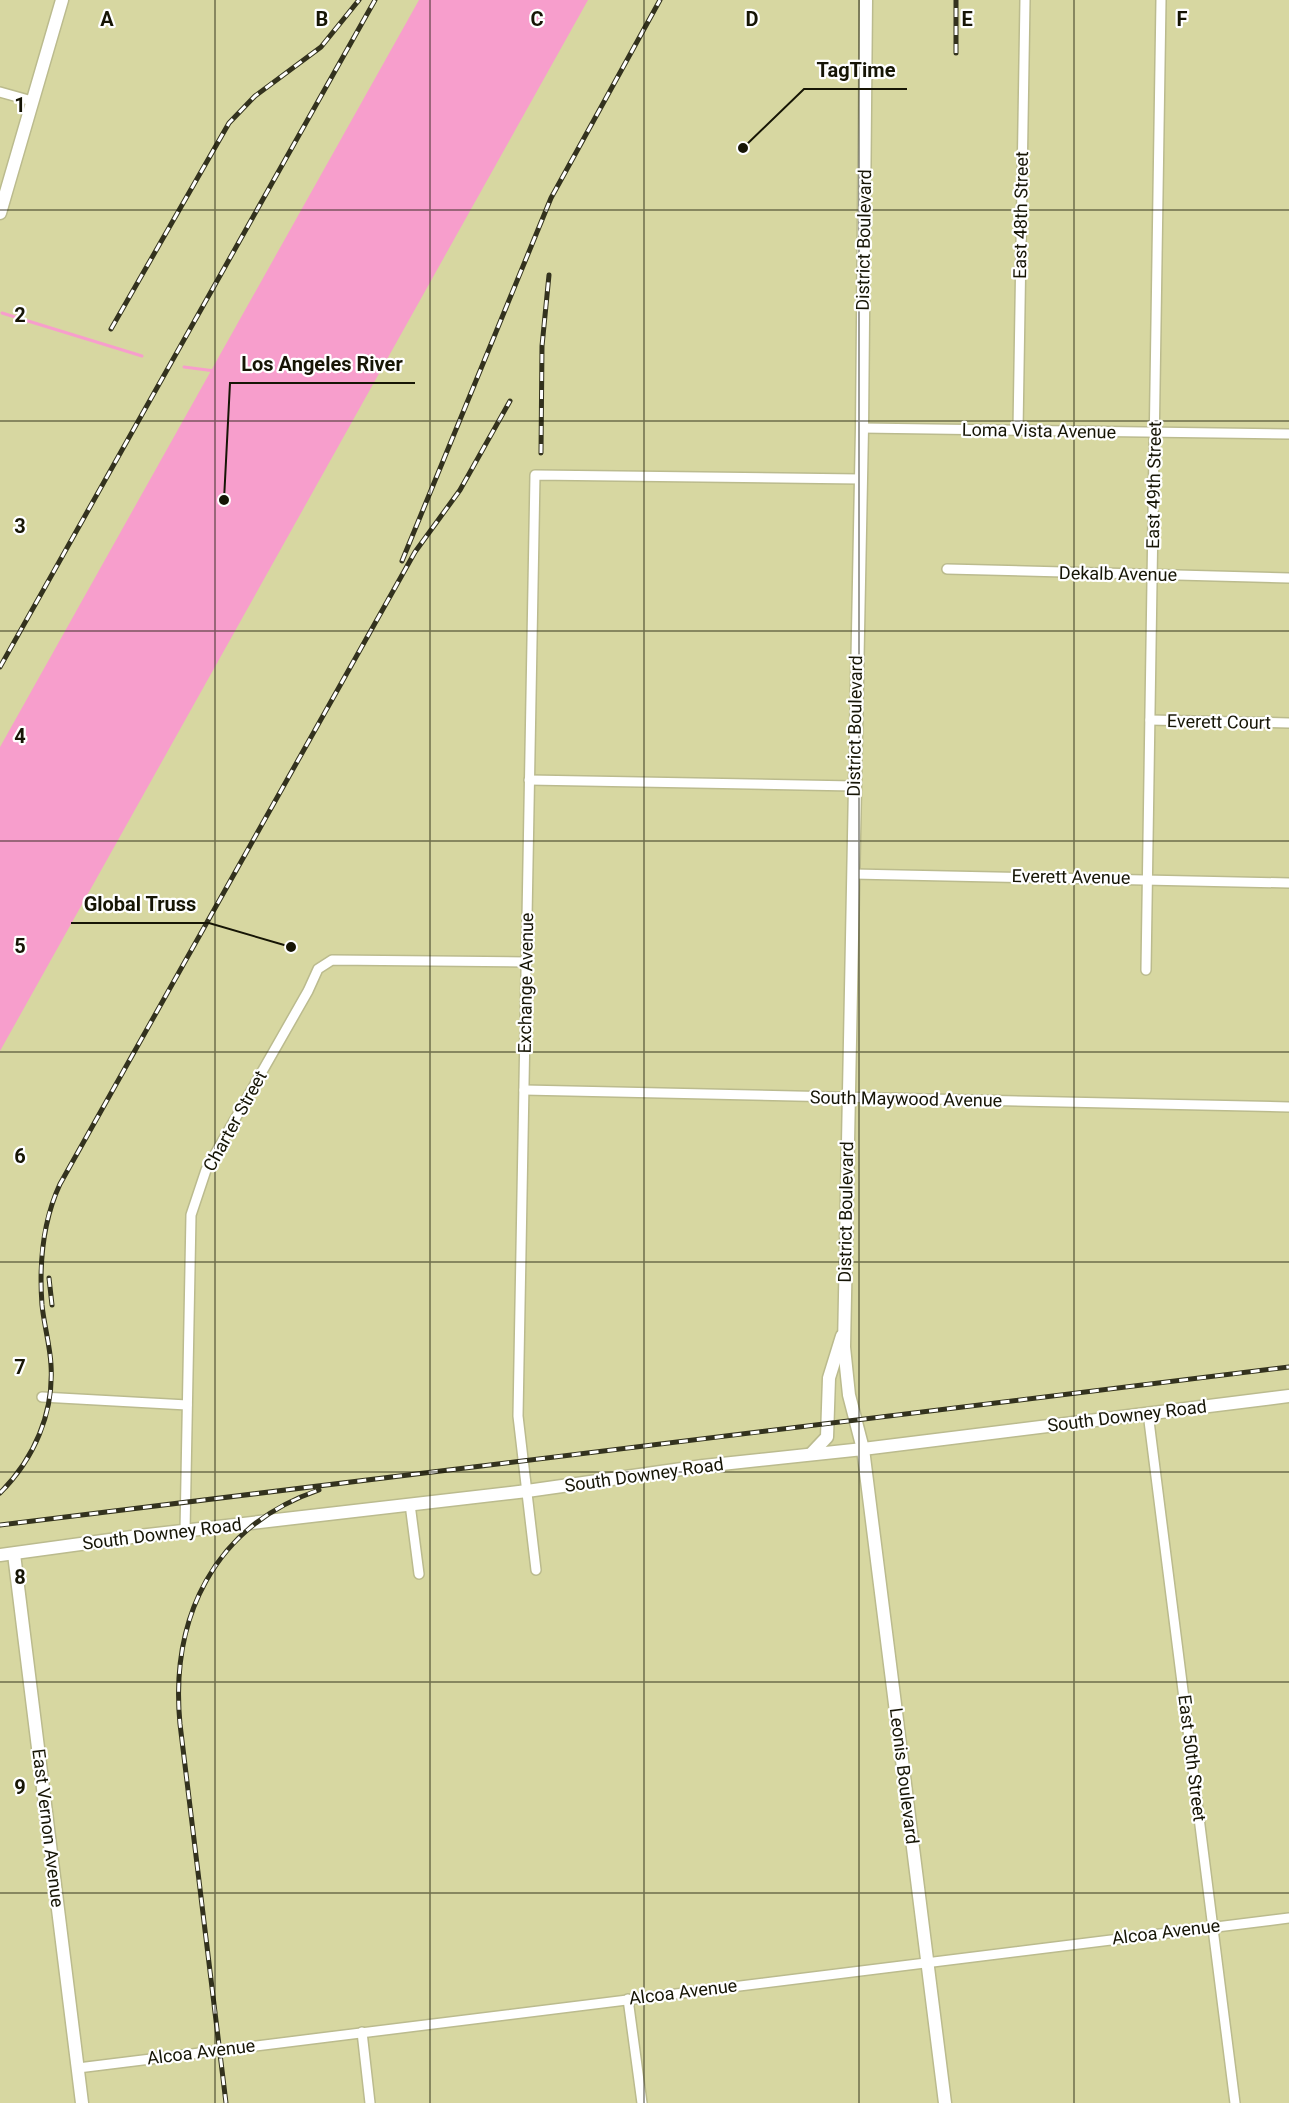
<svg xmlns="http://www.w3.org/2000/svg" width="1289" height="2103" viewBox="0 0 1289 2103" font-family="Roboto,sans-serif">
	<rect width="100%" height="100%" fill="#e3e3b4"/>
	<rect fill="#d7d7a1" x="0" y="0" width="1289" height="2103"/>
	<polygon fill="#f79ecc" points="419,0 588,0 0,1051 0,747"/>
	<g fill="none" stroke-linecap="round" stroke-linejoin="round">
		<g stroke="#f79ecc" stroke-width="3">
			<polyline points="2,313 142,356"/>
			<polyline points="184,367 215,371"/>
		</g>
		<defs>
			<g id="street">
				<polyline points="0,92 32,101"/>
				<polyline points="862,428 1289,434"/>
				<polyline points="1018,430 1025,0"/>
				<polyline points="947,569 1289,578"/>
				<polyline points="1150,720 1289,723"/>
				<polyline points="529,780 854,786"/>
				<polyline points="853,874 1289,883"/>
				<polyline points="1146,970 1161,0"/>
				<polyline points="524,1090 1289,1107"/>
				<polyline points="42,1397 187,1405"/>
				<polyline points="1148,1413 1235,2103"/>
				<polyline points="410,1504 419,1574"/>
				<polyline points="185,1531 191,1215 206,1170 308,991 318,969 332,960 526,962"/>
				<polyline points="536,1570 518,1416 535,475 860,479"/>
				<polyline points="628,1999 642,2103"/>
				<polyline points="362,2032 370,2103"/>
				<polyline points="78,2068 1289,1918"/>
			</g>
			<g id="secondary">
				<polyline points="866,0 862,428 844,1347 849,1395 863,1449 945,2103"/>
				<polyline points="0,213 62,0"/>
				<polyline points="811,1454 827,1437 829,1378 842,1336"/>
				<polyline points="14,1554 82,2103"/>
				<polyline points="0,1555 139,1536 527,1491 703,1466 863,1449 1289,1396"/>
			</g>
		</defs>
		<use href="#street" stroke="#bbbb8e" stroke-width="12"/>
		<use href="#secondary" stroke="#bbbb8e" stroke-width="15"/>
		<use href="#street" stroke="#fff" stroke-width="9"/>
		<use href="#secondary" stroke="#fff" stroke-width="12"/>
		<defs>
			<g id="rail">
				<polyline points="956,53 956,0"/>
				<polyline points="111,329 229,123 255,96 321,47 359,0"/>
				<polyline points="541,453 542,346 549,275"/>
				<polyline points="402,561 551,198 660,0"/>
				<polyline points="0,667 375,0"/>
				<polyline points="49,1278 52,1305"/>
				<path d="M0,1493C34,1459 54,1413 51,1365C50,1345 44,1325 42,1305C39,1264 42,1223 60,1184L415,552L460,490L510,401"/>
				<polyline points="0,1525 1289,1367"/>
				<path d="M226,2103L180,1724C170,1619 213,1526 319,1490"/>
			</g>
		</defs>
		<use href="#rail" stroke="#33321e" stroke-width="5"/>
		<use href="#rail" stroke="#fff" stroke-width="3" stroke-dasharray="9" stroke-linecap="butt"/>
	</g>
	<path fill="none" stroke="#161505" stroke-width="1.5" stroke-opacity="0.55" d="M215,0V2103M430,0V2103M644,0V2103M859,0V2103M1074,0V2103M0,210H1289M0,421H1289M0,631H1289M0,841H1289M0,1052H1289M0,1262H1289M0,1472H1289M0,1682H1289M0,1893H1289"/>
	<g text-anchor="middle" stroke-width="4.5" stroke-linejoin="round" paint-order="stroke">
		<g font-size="18" fill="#161505" stroke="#fff">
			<text transform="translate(1021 215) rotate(-89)" y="6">East 48th Street</text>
			<text transform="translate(864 240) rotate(-89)" y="6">District Boulevard</text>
			<text transform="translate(1039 431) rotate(1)" y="6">Loma Vista Avenue</text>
			<text transform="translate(1154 485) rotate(-89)" y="6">East 49th Street</text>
			<text transform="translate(1118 574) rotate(1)" y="6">Dekalb Avenue</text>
			<text transform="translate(1219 722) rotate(1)" y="6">Everett Court</text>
			<text transform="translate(855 726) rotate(-89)" y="6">District Boulevard</text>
			<text transform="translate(1071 877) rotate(1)" y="6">Everett Avenue</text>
			<text transform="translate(526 983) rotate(-89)" y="6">Exchange Avenue</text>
			<text transform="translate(906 1099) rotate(1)" y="6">South Maywood Avenue</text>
			<text transform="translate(235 1121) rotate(-61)" y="6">Charter Street</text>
			<text transform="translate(846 1212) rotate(-89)" y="6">District Boulevard</text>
			<text transform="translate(1127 1416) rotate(-7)" y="6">South Downey Road</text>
			<text transform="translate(644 1475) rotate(-8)" y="6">South Downey Road</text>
			<text transform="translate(162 1534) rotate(-7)" y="6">South Downey Road</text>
			<text transform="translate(1192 1758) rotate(83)" y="6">East 50th Street</text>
			<text transform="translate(904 1776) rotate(83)" y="6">Leonis Boulevard</text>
			<text transform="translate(48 1828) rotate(83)" y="6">East Vernon Avenue</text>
			<text transform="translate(1166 1932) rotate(-7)" y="6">Alcoa Avenue</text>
			<text transform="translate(683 1992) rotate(-7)" y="6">Alcoa Avenue</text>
			<text transform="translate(201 2052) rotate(-7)" y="6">Alcoa Avenue</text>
		</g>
	</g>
	<g font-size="20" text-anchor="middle" font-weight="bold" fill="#161505" stroke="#fff" stroke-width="4.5" stroke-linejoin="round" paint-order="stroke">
		<text x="107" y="26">A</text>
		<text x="322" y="26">B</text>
		<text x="537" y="26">C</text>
		<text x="752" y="26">D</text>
		<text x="967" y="26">E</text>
		<text x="1182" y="26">F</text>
		<text x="20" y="112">1</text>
		<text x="20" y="322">2</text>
		<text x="20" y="533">3</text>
		<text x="20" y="743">4</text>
		<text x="20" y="953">5</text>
		<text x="20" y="1163">6</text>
		<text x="20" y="1374">7</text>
		<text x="20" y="1584">8</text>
		<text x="20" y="1794">9</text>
	</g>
	<path fill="none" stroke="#161505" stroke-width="2" d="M743 148L804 89H907M224 500L230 383H415M291 947L209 923H71"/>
	<g fill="#161505" stroke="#fff" stroke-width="2">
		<circle cx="743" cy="148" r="6"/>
		<circle cx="224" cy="500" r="6"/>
		<circle cx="291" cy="947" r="6"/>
	</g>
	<g font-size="20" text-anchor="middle" font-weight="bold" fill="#161505" stroke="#fff" stroke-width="4.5" stroke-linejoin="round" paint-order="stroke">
		<text x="856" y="77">TagTime</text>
		<text x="322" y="371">Los Angeles River</text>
		<text x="140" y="911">Global Truss</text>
	</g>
</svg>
